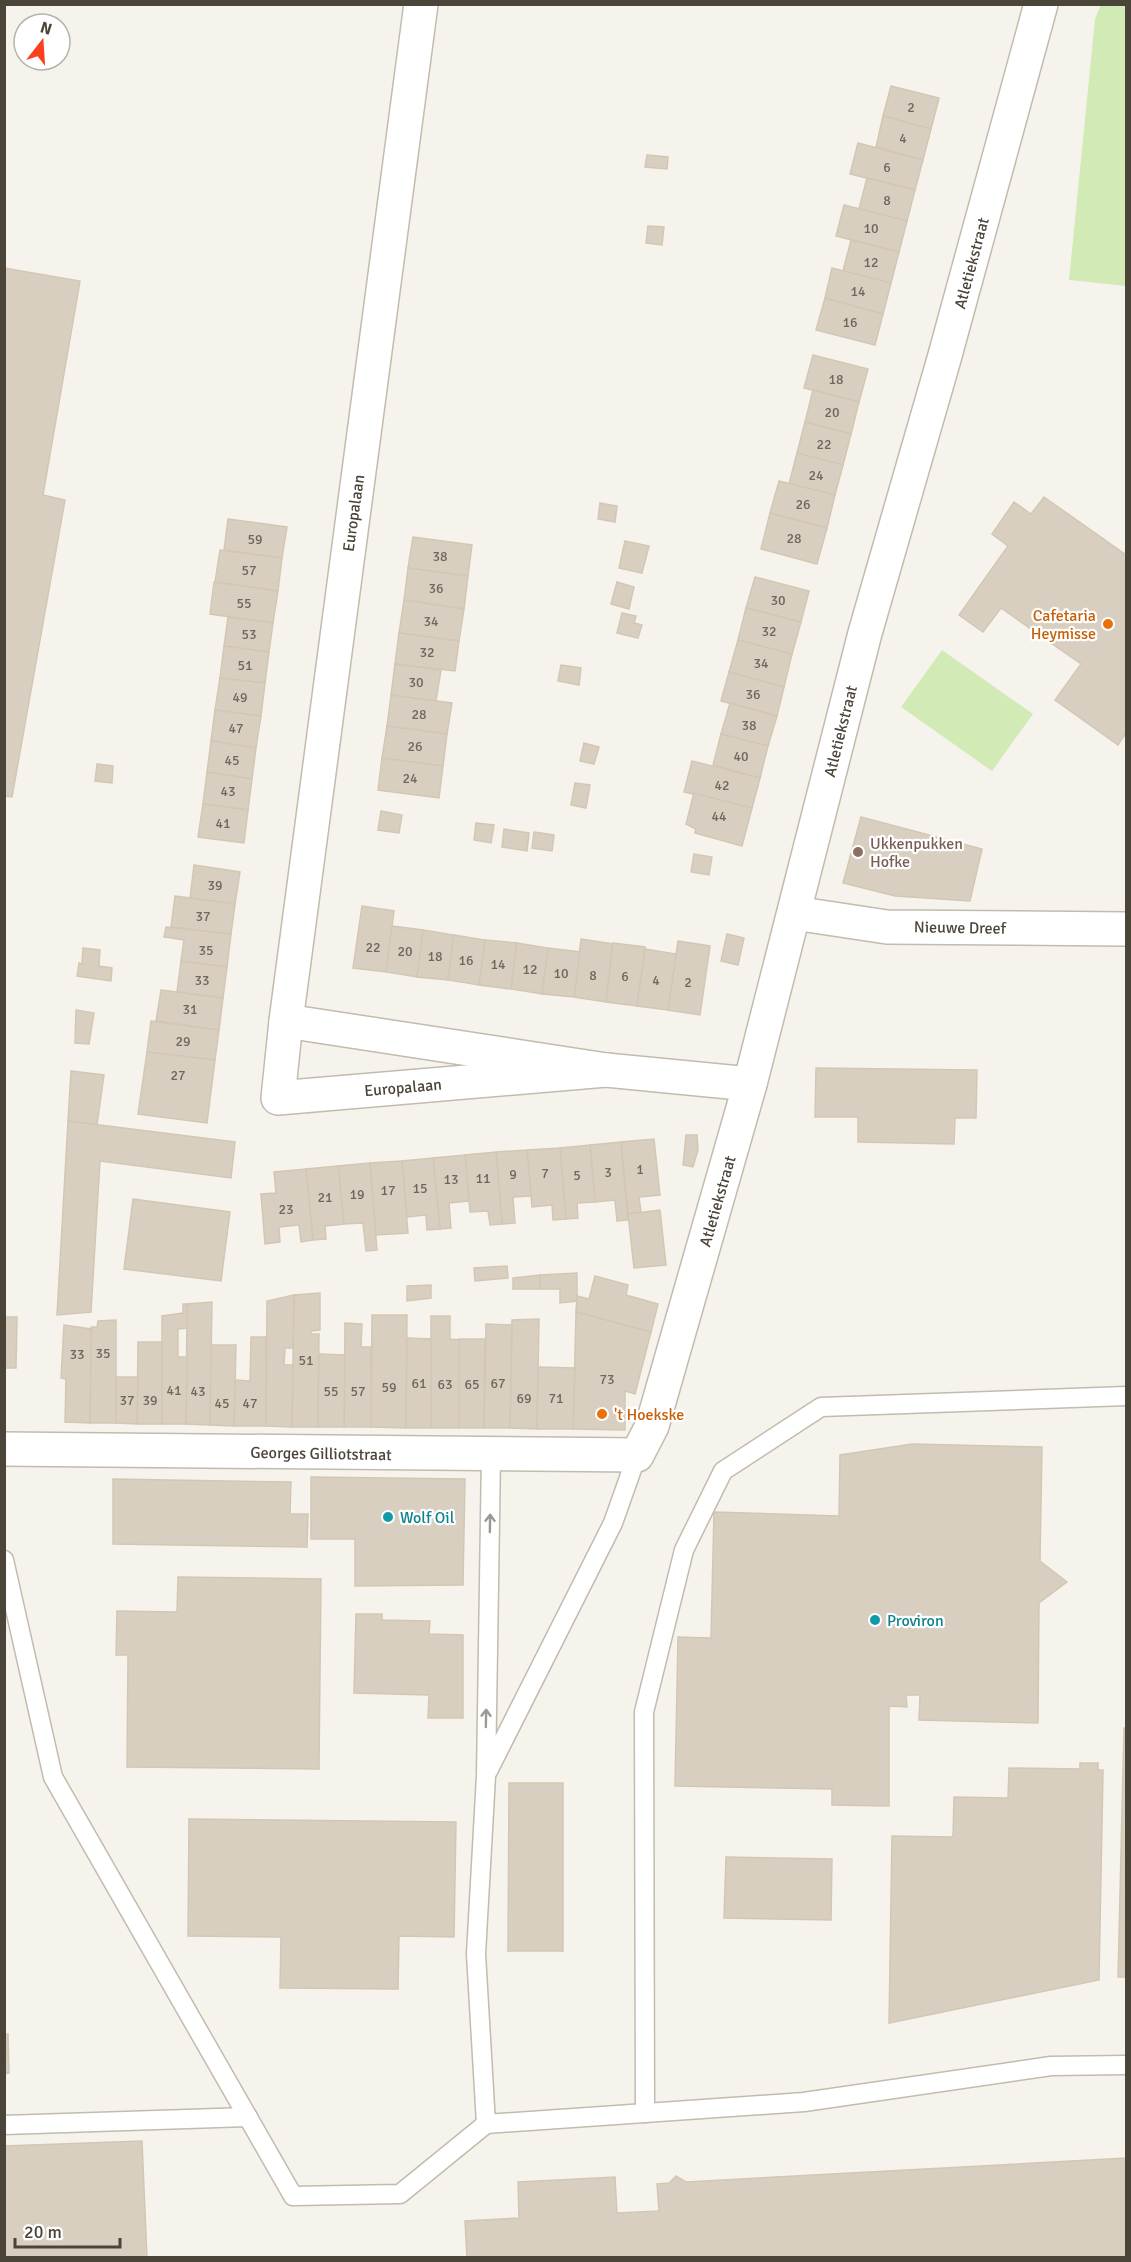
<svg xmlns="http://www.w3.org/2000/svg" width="1131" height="2262" viewBox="0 0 1131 2262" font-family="Signika,sans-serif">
	<rect width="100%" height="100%" fill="#f6f3ec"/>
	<g fill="#d2eab5">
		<polygon points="1101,4 1126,5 1126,286 1069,280 1095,19"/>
		<polygon points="942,650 1033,714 992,771 901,707"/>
	</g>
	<g fill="#d8cfc1" stroke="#d3c7b4" stroke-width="1.5">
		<polygon points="891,86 939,98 931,129 883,116"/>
		<polygon points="883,116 931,129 923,160 876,147"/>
		<polygon points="858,143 923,160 915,190 850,174"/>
		<polygon points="647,155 668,157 667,169 645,167"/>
		<polygon points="867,178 915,190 907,221 859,209"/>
		<polygon points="844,205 907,221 899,252 836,236"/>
		<polygon points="648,226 664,227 662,245 646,243"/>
		<polygon points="851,240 899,252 891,283 843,271"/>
		<polygon points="4,268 80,281 43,495 65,500 12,797 4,796"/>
		<polygon points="832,268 891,283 883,314 825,298"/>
		<polygon points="825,298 883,314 875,345 816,330"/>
		<polygon points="813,355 868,369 859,402 804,388"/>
		<polygon points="813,390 859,402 851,434 805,422"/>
		<polygon points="805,422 851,434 843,465 797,453"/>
		<polygon points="797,453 843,465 835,495 789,484"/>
		<polygon points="779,481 835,495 827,528 770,513"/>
		<polygon points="1044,497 1126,555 1126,733 1118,745 1055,700 1081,664 1001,608 983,632 959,615 1008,546 992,534 1014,502 1031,514"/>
		<polygon points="600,503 617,506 615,522 598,519"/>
		<polygon points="770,513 827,528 817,564 761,549"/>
		<polygon points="228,519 287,527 282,558 224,550"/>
		<polygon points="413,537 472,545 468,576 408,568"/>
		<polygon points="625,541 649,546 642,573 619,568"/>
		<polygon points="220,550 282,558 278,591 215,582"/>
		<polygon points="408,568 468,576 464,609 404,600"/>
		<polygon points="755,577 809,591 801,622 746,608"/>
		<polygon points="214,582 278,591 273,623 210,614"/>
		<polygon points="617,582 634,587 629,609 611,604"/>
		<polygon points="404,600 464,609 459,641 399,633"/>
		<polygon points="746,608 801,622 792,654 738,640"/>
		<polygon points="622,613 636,616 634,623 642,625 638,638 617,633"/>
		<polygon points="228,617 273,623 269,652 224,646"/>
		<polygon points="399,633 459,641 455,671 395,664"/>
		<polygon points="738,640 792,654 784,687 729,672"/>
		<polygon points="224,646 269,652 265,683 220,678"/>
		<polygon points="395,664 441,670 436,701 391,695"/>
		<polygon points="561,665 581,668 579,685 558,681"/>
		<polygon points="729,672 784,687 777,716 721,701"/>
		<polygon points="220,678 265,683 261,716 215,710"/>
		<polygon points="391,695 452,703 447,734 387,726"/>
		<polygon points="730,703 777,716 768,746 721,734"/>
		<polygon points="215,710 261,716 256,748 211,741"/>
		<polygon points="387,726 447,734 443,766 382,758"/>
		<polygon points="721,734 768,746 760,778 713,765"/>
		<polygon points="211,741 256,748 252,779 207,772"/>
		<polygon points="584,743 599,747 594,764 580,761"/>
		<polygon points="382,758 443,766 439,798 378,790"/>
		<polygon points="692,761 760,778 752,808 684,792"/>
		<polygon points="97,764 113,766 112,783 95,781"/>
		<polygon points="207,772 252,779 248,810 203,804"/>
		<polygon points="575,783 590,785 586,808 571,805"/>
		<polygon points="694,793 752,808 742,846 695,833 696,829 686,824"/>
		<polygon points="203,804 248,810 244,843 198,837"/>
		<polygon points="381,811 402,815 399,833 378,830"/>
		<polygon points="861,817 982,849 970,901 895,896 843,883"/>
		<polygon points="476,823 494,825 491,843 474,840"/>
		<polygon points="504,829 529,833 527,851 502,847"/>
		<polygon points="534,832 554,835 552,851 532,848"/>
		<polygon points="694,854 712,857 709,875 691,872"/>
		<polygon points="194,865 240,872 235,904 190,898"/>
		<polygon points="175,896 235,904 231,934 171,927"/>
		<polygon points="362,906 394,911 386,972 353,968"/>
		<polygon points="392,926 423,930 417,977 386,972"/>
		<polygon points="166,927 231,934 227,967 181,961 184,940 164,937"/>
		<polygon points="423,930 454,935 448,980 417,977"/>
		<polygon points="727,934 744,938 738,965 721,961"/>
		<polygon points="454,935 485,940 479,985 448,980"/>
		<polygon points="581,939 613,944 606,1002 574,997"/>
		<polygon points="485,940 517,943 511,989 479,985"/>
		<polygon points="678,941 710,946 700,1015 668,1010"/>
		<polygon points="517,943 548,948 542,994 511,989"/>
		<polygon points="613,943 645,947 637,1006 606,1002"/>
		<polygon points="83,948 100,950 99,966 112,968 111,981 77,976 79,963 82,964"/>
		<polygon points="548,948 580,952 574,997 542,994"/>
		<polygon points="645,949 676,954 668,1010 637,1006"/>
		<polygon points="181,961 227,967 223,998 177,992"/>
		<polygon points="161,990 223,998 219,1030 156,1021"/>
		<polygon points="76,1010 94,1013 89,1044 75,1043"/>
		<polygon points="151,1021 219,1030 215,1060 147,1052"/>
		<polygon points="147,1052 215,1060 207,1123 138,1114"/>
		<polygon points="816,1068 977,1070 976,1118 955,1118 954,1144 858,1142 858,1117 815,1117"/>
		<polygon points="71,1071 104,1075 97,1125 68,1121"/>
		<polygon points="68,1121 235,1142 231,1178 100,1161 91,1312 57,1315"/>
		<polygon points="686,1135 697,1135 698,1150 693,1167 683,1165"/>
		<polygon points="654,1139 660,1195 639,1197 641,1212 628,1214 621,1142"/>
		<polygon points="621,1142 628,1220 617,1221 615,1200 595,1202 590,1145"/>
		<polygon points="590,1145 595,1202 577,1203 578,1218 566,1219 560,1148"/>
		<polygon points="560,1148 566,1219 553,1220 552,1205 532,1207 527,1150"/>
		<polygon points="527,1150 531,1196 513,1197 515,1223 502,1224 496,1152"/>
		<polygon points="496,1152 502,1224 490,1225 488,1211 470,1212 465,1155"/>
		<polygon points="465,1155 469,1201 449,1203 451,1228 440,1229 433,1158"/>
		<polygon points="433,1158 440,1229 427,1230 426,1215 407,1217 402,1161"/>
		<polygon points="402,1161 408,1233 376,1235 370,1163"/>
		<polygon points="370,1163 377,1250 366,1251 363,1223 344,1224 338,1166"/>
		<polygon points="338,1166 344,1224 325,1226 326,1239 313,1240 306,1169"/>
		<polygon points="306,1169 313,1240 301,1242 299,1225 279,1227 280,1242 265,1244 261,1194 276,1193 274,1172"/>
		<polygon points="133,1199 230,1212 221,1281 124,1269"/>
		<polygon points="660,1210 666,1265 634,1268 628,1214"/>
		<polygon points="507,1266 508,1278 475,1281 474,1268"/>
		<polygon points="577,1273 577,1301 560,1303 560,1289 540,1289 540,1275"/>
		<polygon points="540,1275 540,1289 513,1289 513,1278"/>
		<polygon points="595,1276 628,1285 626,1295 658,1304 651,1332 576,1312 577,1296 589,1299"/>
		<polygon points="431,1285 431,1298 407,1301 407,1286"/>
		<polygon points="320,1293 320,1330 311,1331 311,1334 319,1334 318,1427 292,1427 294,1295"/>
		<polygon points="294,1295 293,1348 285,1348 284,1365 293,1365 292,1427 266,1426 267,1301"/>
		<polygon points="212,1302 210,1425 186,1424 187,1304"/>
		<polygon points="183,1304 187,1304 187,1328 178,1329 178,1357 187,1357 186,1424 162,1424 162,1316 183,1313"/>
		<polygon points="576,1312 651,1332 635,1394 625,1391 625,1430 573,1429"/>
		<polygon points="372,1315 407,1315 406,1428 371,1427"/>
		<polygon points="431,1316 450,1316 450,1339 460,1340 459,1428 431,1428"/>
		<polygon points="4,1317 17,1317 16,1368 4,1368"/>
		<polygon points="539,1319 537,1429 510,1428 512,1320"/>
		<polygon points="116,1320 116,1423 90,1423 91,1327 97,1327 98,1321"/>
		<polygon points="345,1323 362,1324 361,1347 371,1347 371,1427 344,1427"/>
		<polygon points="486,1324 512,1325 510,1428 484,1428"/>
		<polygon points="64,1325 91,1329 90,1423 65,1422 66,1379 61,1378"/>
		<polygon points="251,1337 266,1337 266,1426 234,1426 235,1380 250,1381"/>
		<polygon points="407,1338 431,1339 431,1428 406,1428"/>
		<polygon points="459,1339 485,1339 484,1428 459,1428"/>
		<polygon points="138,1342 162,1342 162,1424 137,1424"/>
		<polygon points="211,1345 236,1345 234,1426 210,1425"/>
		<polygon points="319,1354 345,1355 344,1427 318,1427"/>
		<polygon points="538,1367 575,1368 573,1429 537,1429"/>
		<polygon points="116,1377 138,1377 137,1424 116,1423"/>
		<polygon points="912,1444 1042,1447 1040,1561 1067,1582 1039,1603 1038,1723 919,1720 920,1695 906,1695 907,1707 889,1706 889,1806 832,1805 832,1789 675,1786 678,1637 711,1638 714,1512 839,1516 840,1455"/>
		<polygon points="311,1477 465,1479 463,1585 355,1586 355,1539 311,1539"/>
		<polygon points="113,1479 291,1482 290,1514 308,1514 307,1547 113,1544"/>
		<polygon points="178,1577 321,1579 319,1769 127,1767 128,1655 116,1655 117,1611 177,1612"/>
		<polygon points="356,1614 382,1614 382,1620 430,1621 429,1634 463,1635 463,1718 428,1718 429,1695 354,1693"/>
		<polygon points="1124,1728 1126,1728 1126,1977 1118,1977"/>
		<polygon points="1080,1763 1098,1763 1098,1770 1103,1770 1099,1980 889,2023 892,1836 953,1837 954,1797 1008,1798 1009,1768 1080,1769"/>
		<polygon points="509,1783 563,1783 563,1951 508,1951"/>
		<polygon points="189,1819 456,1822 454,1937 399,1936 398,1989 280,1988 281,1937 188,1936"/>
		<polygon points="726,1857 832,1859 831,1920 724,1918"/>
		<polygon points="8,2034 9,2073 4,2074 4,2035"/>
		<polygon points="142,2141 147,2258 4,2258 4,2146"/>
		<polygon points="1126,2158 1126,2258 467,2258 465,2221 519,2218 518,2182 615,2177 617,2213 659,2211 657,2184 669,2183 676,2176 686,2182"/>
	</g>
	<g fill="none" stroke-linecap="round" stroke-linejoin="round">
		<defs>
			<g id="lane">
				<polyline points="491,1455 486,1776 476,1954 486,2124 804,2102 1051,2066 1126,2065"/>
				<polyline points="4,1560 53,1777 293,2196 400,2194 486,2124"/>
				<polyline points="488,1771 613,1523 637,1455"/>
				<polyline points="645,2113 644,1712 684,1550 723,1471 821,1407 1126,1396"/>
				<polyline points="4,2125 248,2117"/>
			</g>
			<g id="street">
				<polyline points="421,4 286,1021 278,1098 606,1070"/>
				<polyline points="794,913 887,927 1126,929"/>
				<polyline points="286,1021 606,1070 750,1084"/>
				<polyline points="4,1449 637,1455 652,1426 750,1084 865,633 944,359 1041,4"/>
			</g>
		</defs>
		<use href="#lane" stroke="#c2bbae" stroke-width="21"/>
		<use href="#street" stroke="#c2bbae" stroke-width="36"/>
		<use href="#lane" stroke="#fff" stroke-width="18"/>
		<use href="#street" stroke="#fff" stroke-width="33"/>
	</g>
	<defs><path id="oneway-shaft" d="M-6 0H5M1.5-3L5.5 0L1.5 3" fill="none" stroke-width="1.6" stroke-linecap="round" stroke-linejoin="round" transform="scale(1.5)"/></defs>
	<g stroke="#9c9892">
		<use href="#oneway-shaft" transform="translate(490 1523) rotate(-89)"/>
		<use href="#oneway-shaft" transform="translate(486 1718) rotate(-89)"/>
	</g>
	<g fill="#e8710a" stroke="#fff" stroke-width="2">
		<circle cx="1108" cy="624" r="6"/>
		<circle cx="602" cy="1414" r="6"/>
	</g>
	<circle fill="#8d6e63" stroke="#fff" stroke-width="2" cx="858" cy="852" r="6"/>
	<g fill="#0f9aa8" stroke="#fff" stroke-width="2">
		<circle cx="388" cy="1517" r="6"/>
		<circle cx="875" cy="1620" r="6"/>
	</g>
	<g text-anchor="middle" stroke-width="4.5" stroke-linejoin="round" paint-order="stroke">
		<g font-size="14" fill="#6e675b">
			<text x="911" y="112">2</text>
			<text x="903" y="143">4</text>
			<text x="887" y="172">6</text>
			<text x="887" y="205">8</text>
			<text x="871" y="233">10</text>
			<text x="871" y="267">12</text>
			<text x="858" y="296">14</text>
			<text x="850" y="327">16</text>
			<text x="836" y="384">18</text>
			<text x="832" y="417">20</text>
			<text x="824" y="449">22</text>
			<text x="816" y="480">24</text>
			<text x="803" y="509">26</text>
			<text x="794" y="543">28</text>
			<text x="255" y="544">59</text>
			<text x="440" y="561">38</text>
			<text x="249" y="575">57</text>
			<text x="436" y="593">36</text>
			<text x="778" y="605">30</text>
			<text x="244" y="608">55</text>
			<text x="431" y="626">34</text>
			<text x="769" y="636">32</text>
			<text x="249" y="639">53</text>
			<text x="427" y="657">32</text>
			<text x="761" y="668">34</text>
			<text x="245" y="670">51</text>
			<text x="416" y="687">30</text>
			<text x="753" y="699">36</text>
			<text x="240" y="702">49</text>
			<text x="419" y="719">28</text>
			<text x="749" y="730">38</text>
			<text x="236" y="733">47</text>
			<text x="415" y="751">26</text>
			<text x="741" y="761">40</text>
			<text x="232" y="765">45</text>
			<text x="410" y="783">24</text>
			<text x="722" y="790">42</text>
			<text x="228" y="796">43</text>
			<text x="719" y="821">44</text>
			<text x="223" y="828">41</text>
			<text x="215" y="890">39</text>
			<text x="203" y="921">37</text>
			<text x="373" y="952">22</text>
			<text x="206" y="955">35</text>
			<text x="405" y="956">20</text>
			<text x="435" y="961">18</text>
			<text x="466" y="965">16</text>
			<text x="498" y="969">14</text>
			<text x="530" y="974">12</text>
			<text x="561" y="978">10</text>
			<text x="593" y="980">8</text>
			<text x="625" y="981">6</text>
			<text x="202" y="985">33</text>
			<text x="656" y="985">4</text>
			<text x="688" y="987">2</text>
			<text x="190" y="1014">31</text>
			<text x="183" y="1046">29</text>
			<text x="178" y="1080">27</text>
			<text x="640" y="1174">1</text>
			<text x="608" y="1177">3</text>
			<text x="545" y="1178">7</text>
			<text x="513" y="1179">9</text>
			<text x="577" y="1180">5</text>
			<text x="483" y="1183">11</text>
			<text x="451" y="1184">13</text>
			<text x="420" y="1193">15</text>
			<text x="388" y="1195">17</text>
			<text x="357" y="1199">19</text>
			<text x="325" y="1202">21</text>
			<text x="286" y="1214">23</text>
			<text x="103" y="1358">35</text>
			<text x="77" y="1359">33</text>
			<text x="306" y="1365">51</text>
			<text x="607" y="1384">73</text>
			<text x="419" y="1388">61</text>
			<text x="498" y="1388">67</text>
			<text x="445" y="1389">63</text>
			<text x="472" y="1389">65</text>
			<text x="389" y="1392">59</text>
			<text x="174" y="1395">41</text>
			<text x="198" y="1396">43</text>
			<text x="331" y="1396">55</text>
			<text x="358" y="1396">57</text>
			<text x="524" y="1403">69</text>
			<text x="556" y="1403">71</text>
			<text x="127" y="1405">37</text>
			<text x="150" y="1405">39</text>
			<text x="222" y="1408">45</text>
			<text x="250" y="1408">47</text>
		</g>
		<g font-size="16" fill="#4b4439" stroke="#fff">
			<text transform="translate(971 263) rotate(-75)" y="6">Atletiekstraat</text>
			<text transform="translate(353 513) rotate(-82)" y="6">Europalaan</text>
			<text transform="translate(840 731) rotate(-76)" y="6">Atletiekstraat</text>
			<text transform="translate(960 927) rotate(1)" y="6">Nieuwe Dreef</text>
			<text transform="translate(403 1087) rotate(-5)" y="6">Europalaan</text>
			<text transform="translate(717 1201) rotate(-74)" y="6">Atletiekstraat</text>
			<text transform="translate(321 1453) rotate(1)" y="6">Georges Gilliotstraat</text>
		</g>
		<g font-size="16" fill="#c56008" stroke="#fff" text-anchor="end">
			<text x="1096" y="621">Cafetaria<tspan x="1096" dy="18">Heymisse</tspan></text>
			<text x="614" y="1420" text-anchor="start">'t Hoekske</text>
		</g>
		<g font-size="16" fill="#785e54" stroke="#fff" text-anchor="start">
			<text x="870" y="849">Ukkenpukken<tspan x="870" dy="18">Hofke</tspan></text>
		</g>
		<g font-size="16" fill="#0d838f" stroke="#fff" text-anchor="start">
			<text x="400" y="1523">Wolf Oil</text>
			<text x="887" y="1626">Proviron</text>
		</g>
	</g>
	<rect width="1131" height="2262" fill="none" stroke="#4b4439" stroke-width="12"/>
	<g transform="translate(42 42) rotate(17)"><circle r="28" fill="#ffffff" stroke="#b7b4b0" stroke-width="1.5"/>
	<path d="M0-4.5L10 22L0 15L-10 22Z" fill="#fc3f1d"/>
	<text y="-9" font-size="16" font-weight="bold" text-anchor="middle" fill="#4b4439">N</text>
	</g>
	<path d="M15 2238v9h105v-9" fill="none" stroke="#4b4439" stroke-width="3"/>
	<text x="24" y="2238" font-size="18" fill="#4b4439" stroke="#ffffff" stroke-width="4.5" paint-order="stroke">20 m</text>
</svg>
